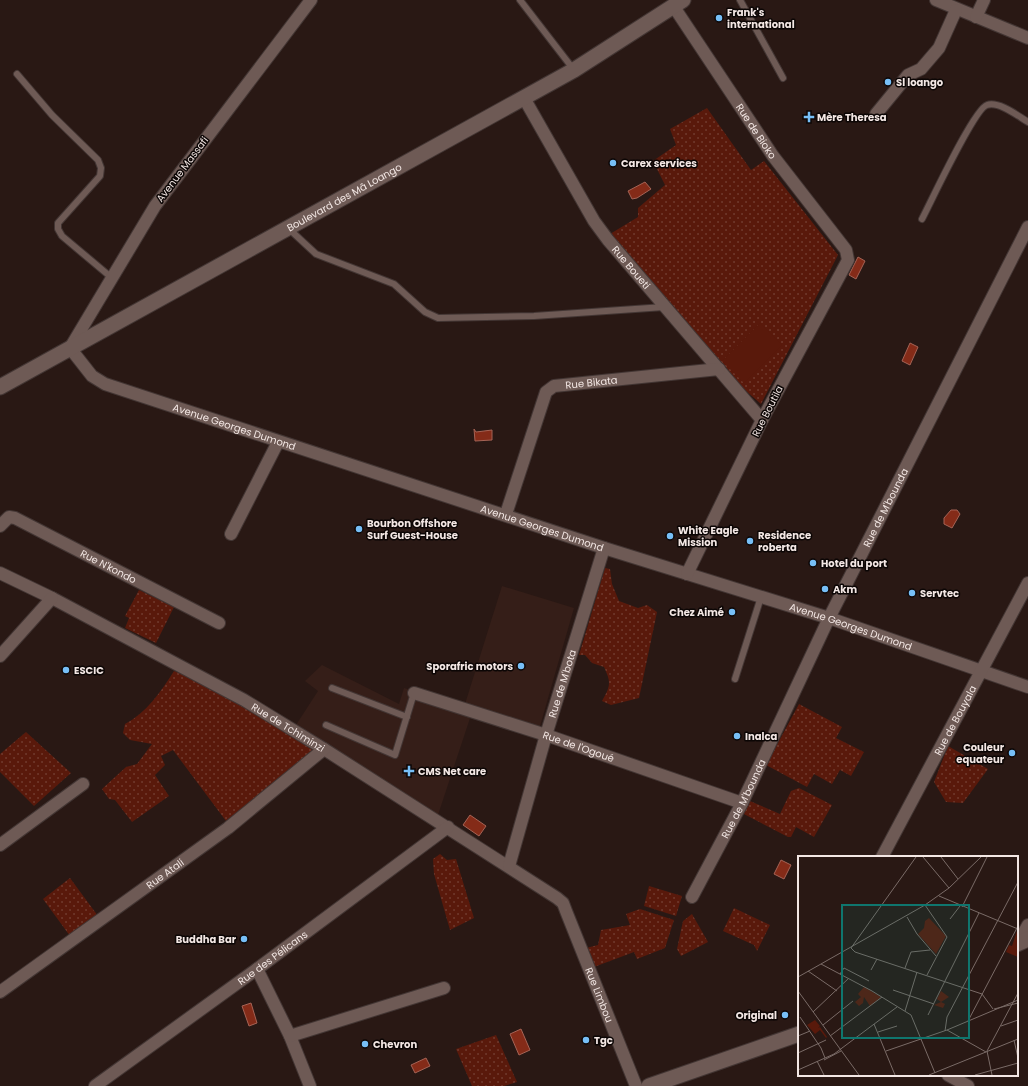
<svg xmlns="http://www.w3.org/2000/svg" width="1028" height="1086" viewBox="0 0 1028 1086" font-family="Poppins,sans-serif">
	<defs>
		<pattern id="grass-dots" width="8" height="8" patternUnits="userSpaceOnUse"><rect width="8" height="8" fill="#59190b"/><path d="M2 2h.1M6 6h.1" fill="none" stroke="#713a2e" stroke-width="1.8" stroke-linecap="round"/></pattern>
	</defs>
	<rect width="100%" height="100%" fill="#291814"/>
	<g fill="#351e18">
		<polygon points="502,586 574,608 540,726 465,704"/>
		<polygon points="322,665 399,704 404,688 473,709 437,818 296,725 318,691 305,681"/>
	</g>
	<g fill="url(#grass-dots)">
		<polygon points="707,108 751,170 764,161 838,255 761,404 714,363 610,234 638,217 638,208 665,185 653,161 676,145 670,129"/>
		<path d="M605,568L610,569L612,584L619,601L638,608L647,605L657,612L639,698L611,705L602,701C611,686 611,682 604,667L592,663L585,655H579Z"/>
		<polygon points="139,590 174,607 156,643 125,628 129,618 125,616"/>
		<path d="M174,671L214,683L315,751L226,821L173,750L161,756L165,765L155,775L169,796L132,822L115,800L109,799L102,789L126,767L137,764L152,744L130,740L123,733L125,724C146,713 161,692 174,671Z"/>
		<polygon points="799,704 842,727 836,738 864,752 851,776 840,770 832,784 814,774 807,787 766,765"/>
		<polygon points="26,732 71,773 34,806 0,772 0,754"/>
		<polygon points="948,746 988,769 963,803 946,802 934,782"/>
		<polygon points="799,788 832,805 814,837 796,827 791,837 788,837 742,813 750,801 780,814 791,791"/>
		<polygon points="440,854 447,860 456,859 474,918 450,930 434,874 433,859"/>
		<polygon points="70,878 98,916 70,936 43,899"/>
		<polygon points="649,886 682,896 676,916 644,906"/>
		<polygon points="734,908 770,925 757,951 754,945 723,931"/>
		<polygon points="640,909 674,920 665,948 637,959 634,952 594,967 586,948 598,945 601,930 630,925 626,914"/>
		<polygon points="692,914 708,942 681,956 677,949 683,921"/>
		<polygon points="496,1035 517,1082 504,1086 472,1086 456,1049"/>
	</g>
	<polygon fill="#59190b" points="760,323 782,345 744,383 722,361"/>
	<g fill="#842b18" stroke="#a56355">
		<polygon points="645,182 651,189 637,198 632,199 628,191"/>
		<polygon points="858,257 865,261 856,279 849,275"/>
		<polygon points="910,343 918,347 910,365 902,361"/>
		<polygon points="474,429 476,432 492,430 492,440 475,441"/>
		<polygon points="951,510 957,510 960,514 952,528 944,524 944,518"/>
		<polygon points="470,815 486,826 479,836 463,825"/>
		<polygon points="781,860 791,865 784,879 774,874"/>
		<polygon points="251,1003 257,1023 249,1026 242,1006"/>
		<polygon points="521,1029 530,1050 519,1055 510,1034"/>
		<polygon points="426,1058 430,1066 415,1073 411,1065"/>
	</g>
	<g fill="none" stroke-linecap="round" stroke-linejoin="round">
		<defs>
			<g id="service">
				<polyline points="520,0 574,70"/>
				<polyline points="740,0 783,78"/>
				<polyline points="17,74 52,115 98,160 101,168 100,176 58,223 58,229 62,236 112,278"/>
				<path d="M922,219C931,202 974,109 987,105C999,101 1018,116 1028,122"/>
				<polyline points="288,228 316,254 394,284 425,312 438,318 534,316 664,307"/>
				<polyline points="735,679 761,597"/>
				<polyline points="332,688 407,717"/>
				<polyline points="326,725 395,755 414,693"/>
			</g>
			<g id="minor">
				<path id="s1" d="M311,0L155,206L70,348L92,376L105,384L604,548L829,618L1028,687"/>
				<polyline points="936,0 1028,38"/>
				<path id="s2" d="M674,7L773,156L846,250L848,260L762,420L687,574"/>
				<polyline points="976,17 984,0"/>
				<path id="s3" d="M524,98L594,221L608,240L762,420"/>
				<polyline points="876,114 908,75 921,69 939,48 956,10"/>
				<path id="s4" d="M506,514L546,392L554,386L719,369"/>
				<path id="s5" d="M0,526L9,517L15,518L219,623"/>
				<polyline points="231,534 278,442"/>
				<path id="s6" d="M0,573L52,598L244,700L324,749L557,898L563,903L566,911L636,1086"/>
				<polyline points="0,656 52,598"/>
				<path id="s7" d="M414,693L546,735L742,803"/>
				<polyline points="0,845 83,784"/>
				<path id="s8" d="M882,857L1028,583"/>
				<path id="s9" d="M509,866L546,735L604,548"/>
				<path id="s10" d="M692,897L742,803L829,618L1028,227"/>
				<polyline points="1018,943 1028,925"/>
				<polyline points="257,969 290,1036 310,1086"/>
				<path id="s11" d="M0,992L228,828L324,749"/>
				<polyline points="290,1036 444,988"/>
				<polyline points="948,1075 968,1086"/>
				<path id="s12" d="M95,1086L257,969L448,827"/>
			</g>
			<g id="tertiary">
				<path id="s13" d="M0,387L574,70L683,0"/>
				<polyline points="1017,944 1028,939"/>
				<polyline points="649,1086 799,1034"/>
			</g>
		</defs>
		<use href="#service" stroke="#433634" stroke-width="8"/>
		<use href="#minor" stroke="#433634" stroke-width="14"/>
		<use href="#tertiary" stroke="#433634" stroke-width="17"/>
		<use href="#service" stroke="#6e5a55" stroke-width="6"/>
		<use href="#minor" stroke="#6e5a55" stroke-width="12"/>
		<use href="#tertiary" stroke="#6e5a55" stroke-width="15"/>
	</g>
	<g fill="#77bff7" stroke="#0c0605" stroke-width="1.5">
		<circle cx="719" cy="18" r="4"/>
		<circle cx="888" cy="82" r="4"/>
		<path d="M807 111h4v4h4v4h-4v4h-4v-4h-4v-4h4z"/>
		<circle cx="613" cy="163" r="4"/>
		<circle cx="359" cy="529" r="4"/>
		<circle cx="670" cy="536" r="4"/>
		<circle cx="750" cy="541" r="4"/>
		<circle cx="813" cy="563" r="4"/>
		<circle cx="825" cy="589" r="4"/>
		<circle cx="912" cy="593" r="4"/>
		<circle cx="732" cy="612" r="4"/>
		<circle cx="521" cy="666" r="4"/>
		<circle cx="66" cy="670" r="4"/>
		<circle cx="737" cy="736" r="4"/>
		<circle cx="1012" cy="753" r="4"/>
		<path d="M407 765h4v4h4v4h-4v4h-4v-4h-4v-4h4z"/>
		<circle cx="244" cy="939" r="4"/>
		<circle cx="785" cy="1015" r="4"/>
		<circle cx="586" cy="1040" r="4"/>
		<circle cx="365" cy="1044" r="4"/>
	</g>
	<g text-anchor="middle" stroke-width="3" stroke-linejoin="round" paint-order="stroke">
		<g font-size="10" font-weight="bold" fill="#f3e7e4" stroke="#0c0605" text-anchor="start">
			<text x="727" y="16">Frank's<tspan x="727" dy="12">international</tspan></text>
			<text x="896" y="86">Sl loango</text>
			<text x="817" y="121">Mère Theresa</text>
			<text x="621" y="167">Carex services</text>
			<text x="367" y="527">Bourbon Offshore<tspan x="367" dy="12">Surf Guest-House</tspan></text>
			<text x="678" y="534">White Eagle<tspan x="678" dy="12">Mission</tspan></text>
			<text x="758" y="539">Residence<tspan x="758" dy="12">roberta</tspan></text>
			<text x="821" y="567">Hotel du port</text>
			<text x="833" y="593">Akm</text>
			<text x="920" y="597">Servtec</text>
			<text x="724" y="616" text-anchor="end">Chez Aimé</text>
			<text x="513" y="670" text-anchor="end">Sporafric motors</text>
			<text x="74" y="674">ESCIC</text>
			<text x="745" y="740">Inalca</text>
			<text x="1004" y="751" text-anchor="end">Couleur<tspan x="1004" dy="12">equateur</tspan></text>
			<text x="418" y="775">CMS Net care</text>
			<text x="236" y="943" text-anchor="end">Buddha Bar</text>
			<text x="777" y="1019" text-anchor="end">Original</text>
			<text x="594" y="1044">Tgc</text>
			<text x="373" y="1048">Chevron</text>
		</g>
		<g font-size="10" fill="#f3e7e4" stroke="#0c0605">
			<text dy="4" stroke="none"><textPath href="#s2" startOffset="149">Rue de Bioko</textPath></text>
			<text transform="translate(182 169) rotate(-53)" y="4">Avenue Massafi</text>
			<text dy="4" stroke="none"><textPath href="#s13" startOffset="393">Boulevard des Mâ Loango</textPath></text>
			<text dy="4" stroke="none"><textPath href="#s3" startOffset="201">Rue Boueti</textPath></text>
			<text dy="4" stroke="none"><textPath href="#s4" startOffset="176">Rue Bikata</textPath></text>
			<text transform="translate(767 411) rotate(-63)" y="4">Rue Boutila</text>
			<text dy="4" stroke="none"><textPath href="#s1" startOffset="611">Avenue Georges Dumond</textPath></text>
			<text dy="4" stroke="none"><textPath href="#s10" startOffset="435">Rue de M'bounda</textPath></text>
			<text dy="4" stroke="none"><textPath href="#s1" startOffset="935">Avenue Georges Dumond</textPath></text>
			<text dy="4" stroke="none"><textPath href="#s5" startOffset="124">Rue N'kondo</textPath></text>
			<text dy="4" stroke="none"><textPath href="#s1" startOffset="1259">Avenue Georges Dumond</textPath></text>
			<text dy="4" stroke="none"><textPath href="#s9" startOffset="190">Rue de M'bota</textPath></text>
			<text dy="4" stroke="none"><textPath href="#s8" startOffset="155">Rue de Bouyala</textPath></text>
			<text dy="4" stroke="none"><textPath href="#s6" startOffset="327">Rue de Tchiminzi</textPath></text>
			<text dy="4" stroke="none"><textPath href="#s7" startOffset="173">Rue de l'Ogoué</textPath></text>
			<text dy="4" stroke="none"><textPath href="#s10" startOffset="111">Rue de M'bounda</textPath></text>
			<text dy="4" stroke="none"><textPath href="#s11" startOffset="203">Rue Atali</textPath></text>
			<text dy="4" stroke="none"><textPath href="#s12" startOffset="219">Rue des Pélicans</textPath></text>
			<text dy="4" stroke="none"><textPath href="#s6" startOffset="752">Rue Limbou</textPath></text>
		</g>
	</g>
	<g transform="translate(798 856)">
		<rect width="220" height="220" fill="#291814"/>
		<path d="M131,62L148,80L138,98L120,78L126,72L127,65ZM219,75H220V101L208,96L211,89L214,90ZM66,131L83,141L72,150L66,141L65,147L61,150L57,146L63,141L60,138ZM143,135L151,141L143,146L147,148L145,152L136,149L143,146L139,143ZM17,164L22,170L20,172L22,171L29,181L28,182L22,174L17,178L9,169Z" fill="#59190b"/>
		<path fill="none" stroke="#7a6b67" stroke-width="1" d="M118,1L53,92L57,96L184,138L195,153M125,1L151,32M143,1L160,23M141,40L220,73M127,49L149,81L129,119M164,51L189,1M109,61L119,78L138,100M152,63L162,50M23,108L74,135L113,159L137,217M107,112L113,96L132,94M73,114L79,103M10,115L39,135M42,118L46,112L71,125M0,121L127,49L151,32L183,1M95,134L136,148M0,135L61,219M196,153L220,147M107,155L119,116M15,156L51,122M130,159L181,57M2,161L23,192L27,202M170,165L220,70M76,168L97,219M25,169L55,145M203,170L220,164M149,174L188,196M147,175L149,161L220,26M80,176L99,170M0,180L12,175M32,180L84,141M216,184L220,202M88,195L149,174L220,144M189,195L194,219M189,195L220,137M0,197L28,184M26,204L43,195M19,205L26,219M0,214L36,198L99,151M131,219L220,183M177,219L220,207"/>
		<path fill="#0f766e" fill-opacity="0.15" stroke="#0f766e" stroke-width="2" d="M44,49H171V182H44Z"/>
		<rect width="220" height="220" fill="none" stroke="#f3e7e4" stroke-width="2"/>
	</g>
</svg>
